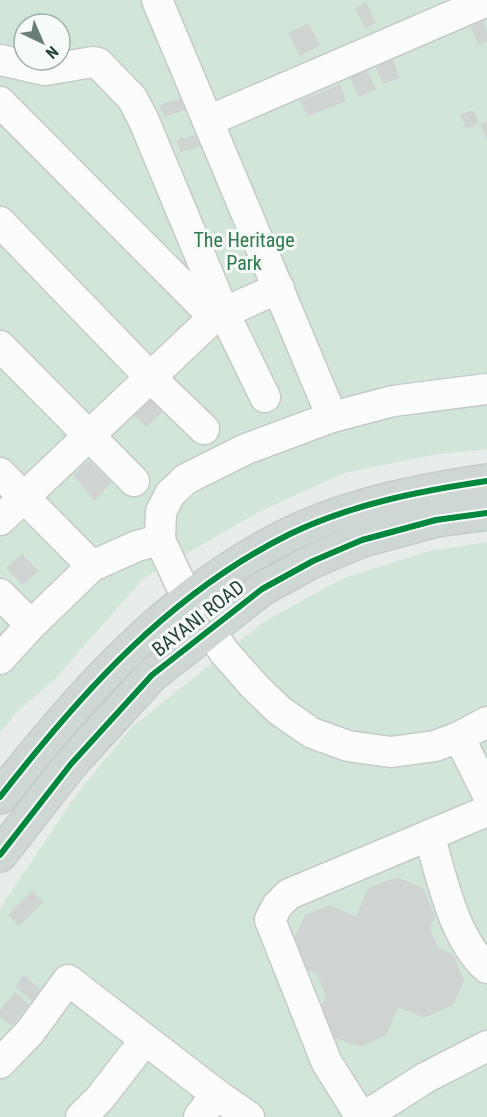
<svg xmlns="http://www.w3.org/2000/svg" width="487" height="1117" viewBox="0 0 487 1117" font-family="'Roboto Condensed',sans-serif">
	<rect width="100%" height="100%" fill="#e8edeb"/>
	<g fill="#d1e6d8" fill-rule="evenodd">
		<path d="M0,0H487V449L433,455L344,473L261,511L203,544L143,579L56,678L18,711L0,733ZM24,24H60V60H24Z"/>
		<polygon points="487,542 487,1117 0,1117 0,908 79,791 132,727 265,621 344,578 429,551"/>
	</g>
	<g fill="#cfd4d2">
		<polygon points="366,2 376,23 365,28 355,8"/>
		<polygon points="483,21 487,31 487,41 478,45 471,26"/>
		<polygon points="308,23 320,45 300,56 288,33"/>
		<polygon points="393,60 400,78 383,84 375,66"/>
		<polygon points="366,67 376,89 359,97 349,76"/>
		<polygon points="340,84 346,101 308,116 300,101"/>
		<polygon points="181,98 185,110 164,117 159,105"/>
		<polygon points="473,110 479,123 466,129 460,115"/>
		<polygon points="487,121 487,140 480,124"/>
		<polygon points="199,134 202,146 180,152 177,140"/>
		<polygon points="152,397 164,410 147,427 132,414"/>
		<polygon points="89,461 111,482 95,501 73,475"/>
		<polygon points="22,554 39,571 23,585 6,568"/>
		<polygon points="397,877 423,888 435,916 430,928 438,947 454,956 464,981 453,1005 424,1018 398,1007 386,1035 360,1047 331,1036 320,1009 326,995 317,974 300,967 291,945 305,915 330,905 356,917 368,888"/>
		<polygon points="32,891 43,902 19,926 8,915"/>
		<polygon points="24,975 42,990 32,1001 15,987"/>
		<polygon points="15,992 29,1004 12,1026 0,1017 0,1010"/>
	</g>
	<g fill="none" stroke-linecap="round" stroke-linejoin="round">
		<defs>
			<g id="minor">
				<polyline points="157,0 332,417"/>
				<polyline points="0,60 45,70 93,62 98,63 132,98 144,121 224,313 265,397"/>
				<polyline points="0,102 214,317"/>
				<polyline points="208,121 487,1"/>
				<polyline points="0,222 151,378 204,429"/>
				<polyline points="0,346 134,481"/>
				<polyline points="487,389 393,401 332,417 246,449 186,479 170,494 161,512 160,540 187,598 225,653 256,688 280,711 312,733 348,746 391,752 435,746 459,737 487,722"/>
				<polyline points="0,473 92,566"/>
				<polyline points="0,520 214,317 279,288"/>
				<polyline points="0,594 31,625"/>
				<polyline points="0,659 31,625 92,566 137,546 160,540"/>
				<polyline points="459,737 487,793"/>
				<path d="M429,835C442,877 453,938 487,968"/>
				<polyline points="0,1063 30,1032 68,980 216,1094 249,1117"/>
				<polyline points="81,1117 100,1098 145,1040"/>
				<polyline points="199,1117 216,1094"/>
				<polyline points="361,1117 327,1063 270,920 277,906 289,894 487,811"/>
				<polyline points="364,1117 425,1078 487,1046"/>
			</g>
			<g id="major">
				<path d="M0,797C81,693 170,593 290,534C352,504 420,491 487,481"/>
				<polyline points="0,855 71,764 152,675 262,589 313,561 362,540 436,520 487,513"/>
			</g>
		</defs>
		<use href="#minor" stroke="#c5cac8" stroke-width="33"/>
		<use href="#major" stroke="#c3ccc9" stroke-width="36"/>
		<use href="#minor" stroke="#fcfcfc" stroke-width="30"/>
		<use href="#major" stroke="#cfd7d5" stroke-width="33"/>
		<defs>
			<g id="cycleway">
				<path d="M0,797C81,693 170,593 290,534C352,504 420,491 487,481"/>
				<polyline points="0,855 71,764 152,675 262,589 313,561 362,540 436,520 487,513"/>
			</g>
		</defs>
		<use href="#cycleway" stroke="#f7fbf9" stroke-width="10"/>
		<use href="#cycleway" stroke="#00873e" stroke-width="6"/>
	</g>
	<g text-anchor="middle" stroke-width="6" stroke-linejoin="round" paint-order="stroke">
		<g font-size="20" fill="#2d7a4b" stroke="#f7fbf9">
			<text x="244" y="247">The Heritage<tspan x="244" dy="23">Park</tspan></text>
		</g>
		<g font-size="20" fill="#24423a" stroke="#f7fbf9">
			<text transform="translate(198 618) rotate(-38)" y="7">BAYANI ROAD</text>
		</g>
	</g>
	<g transform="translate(42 42) rotate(136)"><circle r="28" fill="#f7fbf9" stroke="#a3b1ad" stroke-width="1.5"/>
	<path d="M0-4.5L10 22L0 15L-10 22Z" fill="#697e78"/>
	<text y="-9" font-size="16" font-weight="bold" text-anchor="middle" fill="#24423a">N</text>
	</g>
</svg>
